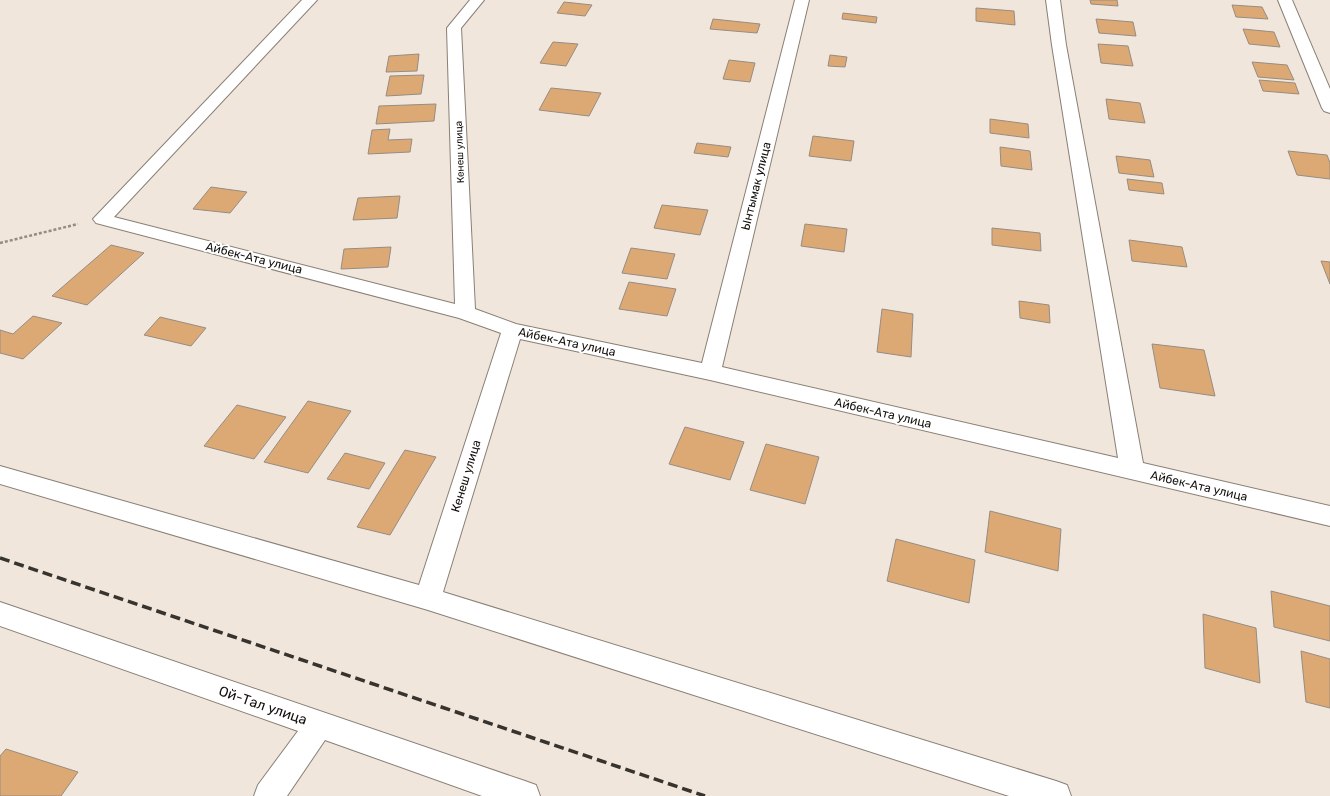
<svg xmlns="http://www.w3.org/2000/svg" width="1330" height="796" viewBox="0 0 1330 796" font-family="Rubik,sans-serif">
	<rect width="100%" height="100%" fill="#f0e6db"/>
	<g fill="#dca974" stroke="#968c83">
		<polygon points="1090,0 1117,0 1118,6 1091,4"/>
		<polygon points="564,2 592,5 585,16 557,13"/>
		<polygon points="1232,5 1262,7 1268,19 1236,17"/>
		<polygon points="976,8 1014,11 1015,25 976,21"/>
		<polygon points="843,13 877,17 876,23 842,19"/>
		<polygon points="713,19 760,24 757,33 710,29"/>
		<polygon points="1096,19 1133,22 1136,36 1099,33"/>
		<polygon points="1243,29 1274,32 1280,47 1249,44"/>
		<polygon points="553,42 578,44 566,66 540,63"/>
		<polygon points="1098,44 1128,46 1133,66 1101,63"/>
		<polygon points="419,54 417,71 386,72 389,56"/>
		<polygon points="830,55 847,57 845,67 828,66"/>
		<polygon points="729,60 755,63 750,82 723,79"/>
		<polygon points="1252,62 1287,65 1294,80 1258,77"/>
		<polygon points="424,75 421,94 386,96 390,76"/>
		<polygon points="1259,80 1295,83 1299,94 1263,91"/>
		<polygon points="551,88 601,93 589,116 539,110"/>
		<polygon points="1106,99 1140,103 1145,123 1109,119"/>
		<polygon points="436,104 434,121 376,124 379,106"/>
		<polygon points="990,119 1028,124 1029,138 990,133"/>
		<polygon points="390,129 388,140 412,139 410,152 368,154 372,130"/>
		<polygon points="813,136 854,141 851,161 809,156"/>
		<polygon points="697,143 731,147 728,157 694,153"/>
		<polygon points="1000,147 1030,151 1032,170 1001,166"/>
		<polygon points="1288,151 1327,155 1330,163 1330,179 1297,175"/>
		<polygon points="1116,156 1150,160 1154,177 1119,173"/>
		<polygon points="1127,179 1162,183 1164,194 1129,190"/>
		<polygon points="211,187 247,192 230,213 193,209"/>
		<polygon points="400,196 397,218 353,220 358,198"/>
		<polygon points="662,205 708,210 700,235 654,228"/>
		<polygon points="805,224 847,229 844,252 801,246"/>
		<polygon points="992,228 1040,233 1041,251 992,245"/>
		<polygon points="1129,240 1182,247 1187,267 1132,261"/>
		<polygon points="111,245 144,253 87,305 52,296"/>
		<polygon points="391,247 388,267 341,269 344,249"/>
		<polygon points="631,248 675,254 667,279 622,273"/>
		<polygon points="1321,261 1330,262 1330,284"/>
		<polygon points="629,282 676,289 667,316 619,309"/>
		<polygon points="1019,301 1049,305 1050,323 1020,318"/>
		<polygon points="882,309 913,314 911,357 877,352"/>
		<polygon points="33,316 62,323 23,359 0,353 0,330 13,334"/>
		<polygon points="160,317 206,328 191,346 144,335"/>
		<polygon points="1152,344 1204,350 1215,396 1160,388"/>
		<polygon points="308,401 351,411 308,473 264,462"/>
		<polygon points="237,405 286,417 254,459 204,446"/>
		<polygon points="685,427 744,442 730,480 669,464"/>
		<polygon points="766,444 819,457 805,504 750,490"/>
		<polygon points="405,450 436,457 390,535 357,527"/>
		<polygon points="345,453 385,463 369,489 327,479"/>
		<polygon points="990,511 1061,529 1058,571 985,552"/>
		<polygon points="896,539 975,560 969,603 887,581"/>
		<polygon points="1271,591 1330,606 1330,641 1274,627"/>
		<polygon points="1203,614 1256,628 1260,683 1205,668"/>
		<polygon points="1301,651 1330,659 1330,708 1306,702"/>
		<polygon points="6,749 78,772 61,796 0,796 0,756"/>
	</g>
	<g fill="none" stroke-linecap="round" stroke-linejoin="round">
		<defs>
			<g id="minor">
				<polygon points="302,0 317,0 114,217 455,304 447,28 470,0 484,0 461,28 475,309 516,324 702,363 795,0 809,0 722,367 1118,458 1052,45 1046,0 1060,0 1066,45 1143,463 1330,506 1330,526 710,380 520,339 443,592 1056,781 1067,785 1071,796 1009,796 428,610 0,484 0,466 419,585 501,333 459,318 96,223 93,219"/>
				<polygon points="1278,0 1292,0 1330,89 1330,113 1324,111 1322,108"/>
				<polygon points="0,602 525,781 536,785 540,796 482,796 325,740 287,796 254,796 258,785 298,731 0,626"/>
			</g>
		</defs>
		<use href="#minor" stroke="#897f76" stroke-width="2"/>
		<polyline stroke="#938c84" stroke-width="2.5" stroke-dasharray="3 2" stroke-linecap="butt" points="0,243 78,224"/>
		<use href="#minor" fill="#fff" fill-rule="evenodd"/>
		<polyline stroke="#37332e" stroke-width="3.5" stroke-dasharray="10 5" stroke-linecap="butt" points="0,558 705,796"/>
	</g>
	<g text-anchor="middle" stroke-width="4" stroke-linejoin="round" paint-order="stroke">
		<g font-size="10" fill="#13100c" stroke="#fff">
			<text transform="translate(459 152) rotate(-92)" y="4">Кенеш улица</text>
		</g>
		<g font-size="12" fill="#13100c" stroke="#fff">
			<text transform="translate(756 186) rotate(-76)" y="4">Ынтымак улица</text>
			<text transform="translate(254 258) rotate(14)" y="4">Айбек-Ата улица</text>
			<text transform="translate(567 342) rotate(12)" y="4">Айбек-Ата улица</text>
			<text transform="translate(883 413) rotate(13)" y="4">Айбек-Ата улица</text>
			<text transform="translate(466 476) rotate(-73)" y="4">Кенеш улица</text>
			<text transform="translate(1199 486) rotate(13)" y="4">Айбек-Ата улица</text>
		</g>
		<g font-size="14" fill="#13100c" stroke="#fff">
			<text transform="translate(263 705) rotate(19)" y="5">Ой-Тал улица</text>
		</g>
	</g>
</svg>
